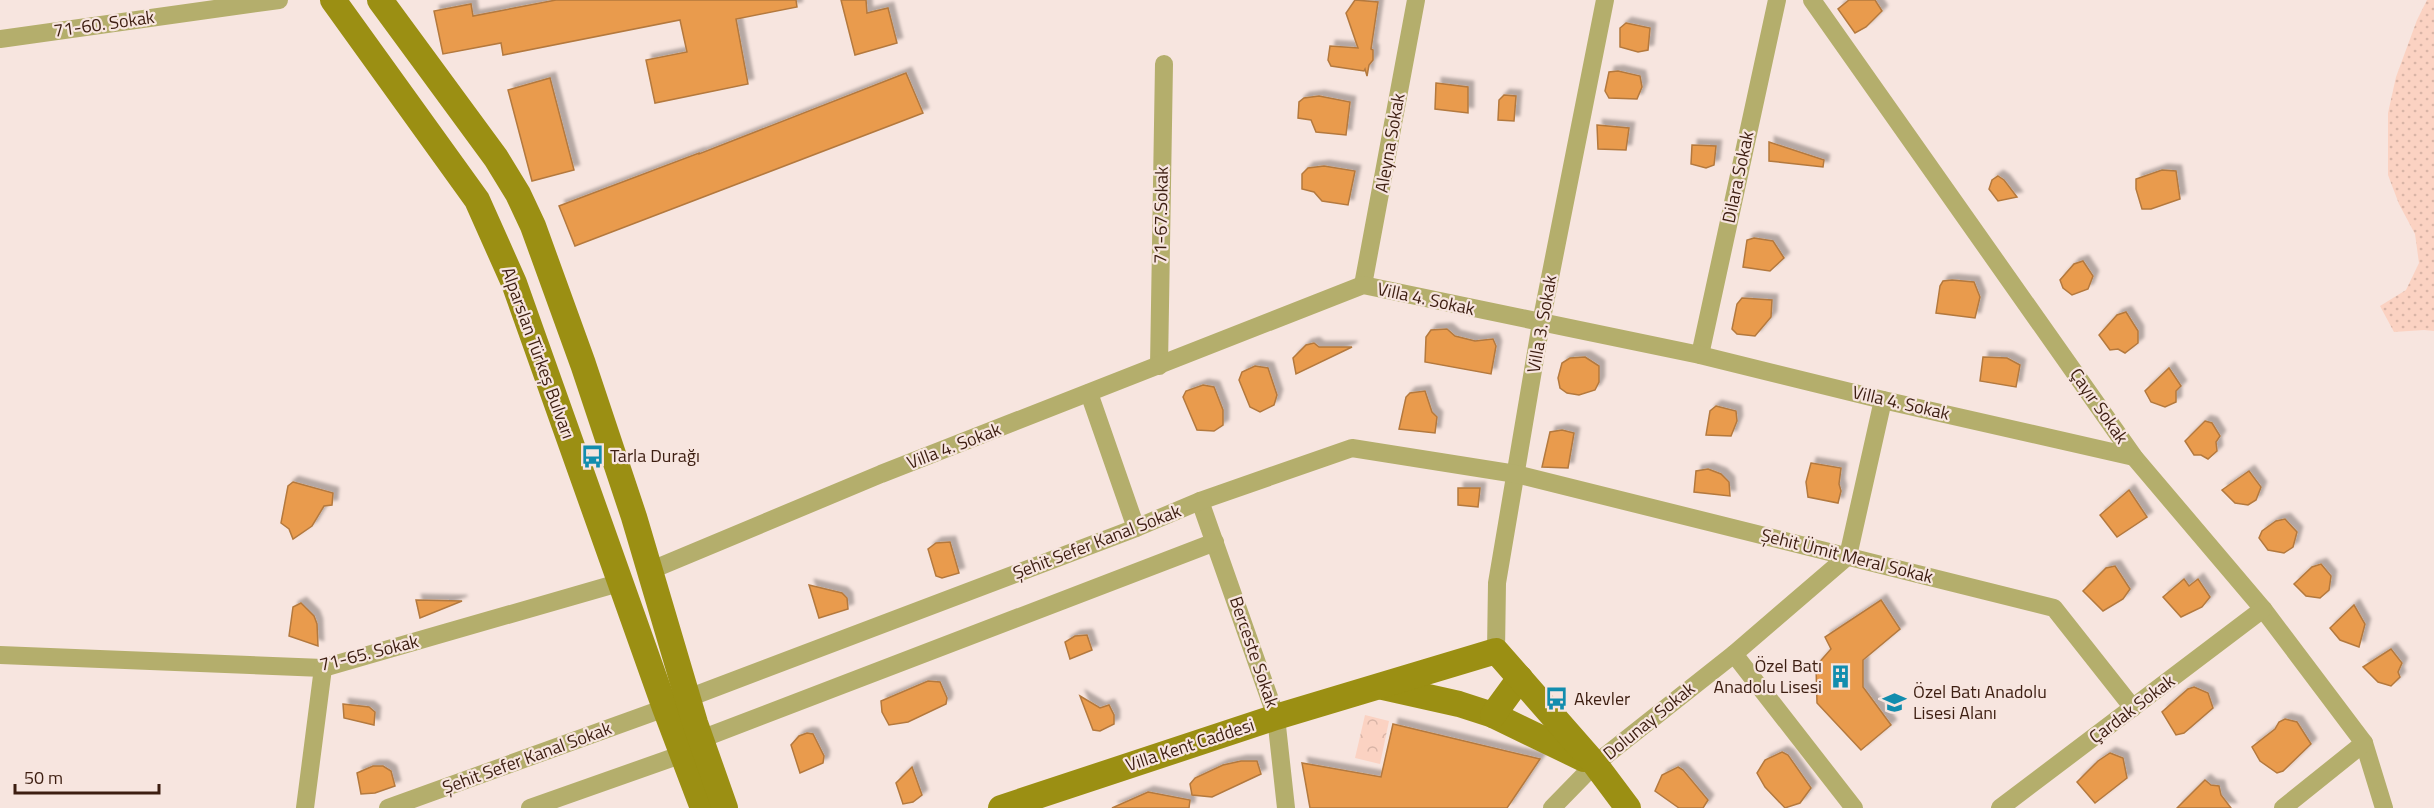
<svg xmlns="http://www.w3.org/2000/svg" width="2434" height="808" viewBox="0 0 2434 808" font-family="'Titillium Web',sans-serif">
	<defs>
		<pattern id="grass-dots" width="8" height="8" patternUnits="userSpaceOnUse" patternTransform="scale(1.5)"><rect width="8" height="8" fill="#fbd2c2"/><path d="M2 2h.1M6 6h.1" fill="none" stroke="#d8b4a6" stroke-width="1.8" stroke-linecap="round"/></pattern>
		<pattern id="park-crowns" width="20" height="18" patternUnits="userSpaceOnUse" patternTransform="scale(1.5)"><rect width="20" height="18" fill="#fbd2c2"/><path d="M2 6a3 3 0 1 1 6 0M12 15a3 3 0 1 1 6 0" fill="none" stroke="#d8b4a6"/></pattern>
		<filter id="shadow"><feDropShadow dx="5.5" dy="-5.5" stdDeviation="1.5" flood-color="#0004"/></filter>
	</defs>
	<rect width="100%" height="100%" fill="#f7e5df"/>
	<polygon fill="url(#grass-dots)" points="2427,0 2434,0 2434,331 2424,330 2394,332 2380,306 2406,290 2419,263 2415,234 2399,204 2388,175 2388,113 2396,77 2417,20"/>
	<polygon fill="url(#park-crowns)" points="1365,715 1389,721 1380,764 1355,758"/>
	<g fill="#e99b4e" stroke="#b4793e" stroke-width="1.5" filter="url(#shadow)">
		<polygon points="556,0 796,0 797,7 736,19 748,84 655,103 646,60 687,52 680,20 503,55 501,43 443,54 434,11 471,4 473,16"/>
		<polygon points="841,0 866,0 867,13 888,8 897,43 855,55"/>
		<polygon points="1355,0 1378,2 1371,49 1373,50 1373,60 1369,65 1367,76 1365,69 1364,71 1331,66 1328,60 1330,46 1358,48 1346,13"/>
		<polygon points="1849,0 1875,0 1882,11 1866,27 1855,33 1838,9"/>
		<polygon points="1626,23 1650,28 1648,50 1638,52 1620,47 1620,28"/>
		<polygon points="1618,71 1640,76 1642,87 1637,99 1609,98 1605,91 1609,72"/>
		<polygon points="906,73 923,113 575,246 559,206 699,153 699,154"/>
		<polygon points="550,78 574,170 532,181 508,90"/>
		<polygon points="1436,83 1468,87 1468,113 1435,109"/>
		<polygon points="1504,95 1516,96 1514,121 1498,120 1499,100"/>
		<polygon points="1319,96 1350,102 1346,135 1316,132 1311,120 1298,118 1299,102 1304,98"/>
		<polygon points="1597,125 1629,128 1626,150 1598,149"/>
		<polygon points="1769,142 1824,160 1823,167 1769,161"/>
		<polygon points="1692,145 1716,146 1714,165 1706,168 1691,164"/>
		<polygon points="1324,166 1355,171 1348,205 1322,201 1314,192 1302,189 1302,174 1308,168"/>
		<polygon points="2162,170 2176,171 2180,199 2151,209 2142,209 2136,189 2136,179"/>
		<polygon points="1998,176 2004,180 2017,197 1998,201 1989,189 1992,180"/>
		<polygon points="1754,238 1773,241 1784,258 1770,271 1743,267 1747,240"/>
		<polygon points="2083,261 2093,276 2088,289 2072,295 2063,288 2060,280 2074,264"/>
		<polygon points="1952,280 1974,282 1980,297 1975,318 1936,313 1940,286 1943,281"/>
		<polygon points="1742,298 1772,300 1771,317 1755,336 1737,334 1732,329 1737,304"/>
		<polygon points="2126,312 2138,331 2138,343 2125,353 2118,349 2110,350 2099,335 2117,315"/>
		<polygon points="1447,329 1455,336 1475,341 1493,339 1496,346 1491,374 1425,362 1426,337 1431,330"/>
		<polygon points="1314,343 1319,347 1352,347 1296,374 1293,358 1306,345"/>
		<polygon points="1585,357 1599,366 1599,382 1595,390 1579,395 1567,393 1560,388 1558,378 1562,363 1570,358"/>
		<polygon points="1983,357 2007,358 2020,365 2016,387 1980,381"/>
		<polygon points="1255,366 1268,368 1277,395 1274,405 1260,412 1250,407 1239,380 1242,372"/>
		<polygon points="2169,368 2181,386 2176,391 2176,402 2165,407 2151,402 2145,391"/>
		<polygon points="1203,385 1214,387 1223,410 1223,425 1214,431 1197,430 1183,397 1186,391"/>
		<polygon points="1425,391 1432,412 1437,417 1435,433 1399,429 1406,397 1410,393"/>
		<polygon points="1716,406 1736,411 1737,421 1731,436 1706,435 1710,411"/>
		<polygon points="2205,421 2212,423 2220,436 2216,442 2217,451 2208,459 2201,455 2194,455 2185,441"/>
		<polygon points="1562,430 1574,433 1568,468 1542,467 1550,432"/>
		<polygon points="1811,463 1841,468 1839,484 1841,491 1838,503 1808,497 1806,482"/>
		<polygon points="1708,469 1721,474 1729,482 1730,496 1694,492 1696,471"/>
		<polygon points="2249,471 2261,487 2256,500 2248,505 2235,503 2222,490"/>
		<polygon points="293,482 333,493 332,505 324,506 312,526 293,539 289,529 281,523 288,486"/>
		<polygon points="1458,488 1480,488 1478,507 1458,505"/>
		<polygon points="2129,490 2147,517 2117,537 2100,515"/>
		<polygon points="2285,519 2297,532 2293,547 2284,553 2268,550 2259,538 2262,531 2276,521"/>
		<polygon points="950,542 959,573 942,578 936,576 928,549 936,543"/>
		<polygon points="2321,564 2331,576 2329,590 2320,598 2306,596 2294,584 2312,567"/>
		<polygon points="2115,566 2130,589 2123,599 2103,611 2083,591 2106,568"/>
		<polygon points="2184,579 2189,586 2198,579 2210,597 2202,607 2181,617 2163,597"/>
		<polygon points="809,585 842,593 847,598 848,609 819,618"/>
		<polygon points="416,600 462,601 420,618"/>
		<polygon points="1881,600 1900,629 1863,660 1863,687 1891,725 1861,750 1817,703 1816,666 1831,649 1825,637"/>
		<polygon points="301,603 314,616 317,624 318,646 289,636 293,607"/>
		<polygon points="2354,605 2365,624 2359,647 2340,640 2330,628"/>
		<polygon points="1087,635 1092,650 1070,659 1065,642 1075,636"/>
		<polygon points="2391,649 2402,663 2398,672 2400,677 2391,686 2378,682 2363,667"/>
		<polygon points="928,681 940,682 947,698 946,704 908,722 889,725 882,712 881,701"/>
		<polygon points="2194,687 2208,693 2213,708 2184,733 2176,735 2162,712 2188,689"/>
		<polygon points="1080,696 1100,708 1109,705 1114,715 1114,724 1100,731 1093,730"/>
		<polygon points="343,704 369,707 375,712 374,725 344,718"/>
		<polygon points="2285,719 2297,722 2311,744 2283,771 2277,773 2260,761 2252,747 2275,729 2279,722"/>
		<polygon points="1393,724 1540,759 1507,808 1310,808 1302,763 1381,777"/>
		<polygon points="807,733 813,734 824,756 823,763 800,773 791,745 799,736"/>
		<polygon points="1782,752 1788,755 1811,788 1800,803 1785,808 1765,787 1757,773 1765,760"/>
		<polygon points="2110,753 2123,758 2127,778 2095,803 2077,782 2098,761"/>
		<polygon points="1241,761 1257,761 1261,774 1212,797 1192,795 1190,784 1195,778 1223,765"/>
		<polygon points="373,766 383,766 391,771 395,786 375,793 361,794 357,773"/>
		<polygon points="912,767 922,795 913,802 903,804 896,783"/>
		<polygon points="1678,767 1683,770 1708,800 1703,808 1679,808 1655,791 1662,775"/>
		<polygon points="2205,780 2211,785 2219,786 2221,795 2231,808 2177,808"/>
		<polygon points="1148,792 1190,800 1189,808 1112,808"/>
	</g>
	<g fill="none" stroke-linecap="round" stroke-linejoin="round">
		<g stroke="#b4ae6c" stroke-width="18">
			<polyline points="1812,0 2134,457 2263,609 2364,743 2384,808"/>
			<polyline points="0,39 279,0"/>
			<polyline points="1363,285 1416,0"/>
			<polyline points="1700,355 1777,0"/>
			<polyline points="1159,366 1164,64"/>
			<polyline points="1089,393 1136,528"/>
			<polyline points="1200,501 1276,717 1286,808"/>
			<polyline points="649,571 881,474 1363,285 1700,355 1883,400 2134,457"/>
			<polyline points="1496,651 1497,583 1541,323 1605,0"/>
			<polyline points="1734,654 1854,808"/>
			<polyline points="0,655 323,668 622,582"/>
			<polyline points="688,698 1136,528 1200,501 1352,448 1516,474 2054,608 2133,708"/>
			<polyline points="701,739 1215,542"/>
			<polyline points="305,808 323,668"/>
			<polyline points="388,808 665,708"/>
			<polyline points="530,808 683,754"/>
			<polyline points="1552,808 1595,764 1734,654 1848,556 1883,400"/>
			<polyline points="2000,808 2263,609"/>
			<polyline points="2283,808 2364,743"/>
		</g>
		<g stroke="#9b8f13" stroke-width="26">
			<polyline points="333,0 477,200 514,283 665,708 703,808"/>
			<polyline points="380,0 496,158 518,194 533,226 583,364 634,517 695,723 725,808"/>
			<polyline points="1383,687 1459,704 1493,715 1584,759"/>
			<polyline points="1493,715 1520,678"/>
			<polyline points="1001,808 1276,717 1496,651 1595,764 1628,808"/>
		</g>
	</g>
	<defs>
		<symbol id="bus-bare" viewBox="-9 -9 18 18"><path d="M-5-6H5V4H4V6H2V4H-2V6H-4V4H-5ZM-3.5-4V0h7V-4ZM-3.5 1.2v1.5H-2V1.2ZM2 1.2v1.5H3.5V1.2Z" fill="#128dae" stroke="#f7e5df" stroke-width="2.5" paint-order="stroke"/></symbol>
		<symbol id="building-bare" viewBox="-9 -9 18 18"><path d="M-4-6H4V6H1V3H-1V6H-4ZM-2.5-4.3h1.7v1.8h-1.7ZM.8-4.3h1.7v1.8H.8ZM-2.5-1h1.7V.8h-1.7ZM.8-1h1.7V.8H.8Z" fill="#128dae" stroke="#f7e5df" stroke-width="2.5" paint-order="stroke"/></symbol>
		<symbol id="school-bare" viewBox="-9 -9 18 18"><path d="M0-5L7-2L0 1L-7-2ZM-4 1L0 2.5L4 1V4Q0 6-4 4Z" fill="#128dae" stroke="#f7e5df" stroke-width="2.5" paint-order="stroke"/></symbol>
	</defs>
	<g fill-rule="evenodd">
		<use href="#bus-bare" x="576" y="440" width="33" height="33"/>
		<use href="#building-bare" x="1824" y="660" width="33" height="33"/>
		<use href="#bus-bare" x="1540" y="682" width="33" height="33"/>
		<use href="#school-bare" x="1878" y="686" width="33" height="33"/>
	</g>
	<g text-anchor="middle" stroke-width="4.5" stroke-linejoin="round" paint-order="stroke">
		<g font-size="18" fill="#3d1e11" stroke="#f7e5df">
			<text transform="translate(104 24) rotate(-8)" y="6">71-60. Sokak</text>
			<text transform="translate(1390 143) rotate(-80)" y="6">Aleyna Sokak</text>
			<text transform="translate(1738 177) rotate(-78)" y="6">Dilara Sokak</text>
			<text transform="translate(1161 215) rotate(-89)" y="6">71-67.Sokak</text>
			<text transform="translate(1426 299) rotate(12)" y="6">Villa 4. Sokak</text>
			<text transform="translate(1542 324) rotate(-80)" y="6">Villa 3. Sokak</text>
			<text transform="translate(538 353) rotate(70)" y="6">Alparslan Türkeş Bulvarı</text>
			<text transform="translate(1901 403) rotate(13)" y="6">Villa 4. Sokak</text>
			<text transform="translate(2099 406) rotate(55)" y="6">Çayır Sokak</text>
			<text transform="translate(954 446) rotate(-21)" y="6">Villa 4. Sokak</text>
			<text transform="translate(1097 542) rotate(-21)" y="6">Şehit Sefer Kanal Sokak</text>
			<text transform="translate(1847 556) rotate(14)" y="6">Şehit Ümit Meral Sokak</text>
			<text transform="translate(1254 652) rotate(71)" y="6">Berceste Sokak</text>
			<text transform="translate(369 653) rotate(-14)" y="6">71-65. Sokak</text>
			<text transform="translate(2132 709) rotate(-37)" y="6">Çardak Sokak</text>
			<text transform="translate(1649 721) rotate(-39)" y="6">Dolunay Sokak</text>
			<text transform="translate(1190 745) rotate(-18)" y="6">Villa Kent Caddesi</text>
			<text transform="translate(527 758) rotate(-20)" y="6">Şehit Sefer Kanal Sokak</text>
		</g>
		<g font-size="18" fill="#3d1e11" stroke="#f7e5df" text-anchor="start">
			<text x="610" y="462">Tarla Durağı</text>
			<text x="1822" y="672" text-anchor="end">Özel Batı<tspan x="1822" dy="21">Anadolu Lisesi</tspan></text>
			<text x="1913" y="698">Özel Batı Anadolu<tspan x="1913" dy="21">Lisesi Alanı</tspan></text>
			<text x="1574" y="705">Akevler</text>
		</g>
	</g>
	<path d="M15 784v9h144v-9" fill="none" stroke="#3d1e11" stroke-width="3"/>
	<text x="24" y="784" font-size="18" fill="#3d1e11" stroke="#f7e5df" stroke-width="4.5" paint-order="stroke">50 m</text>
</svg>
